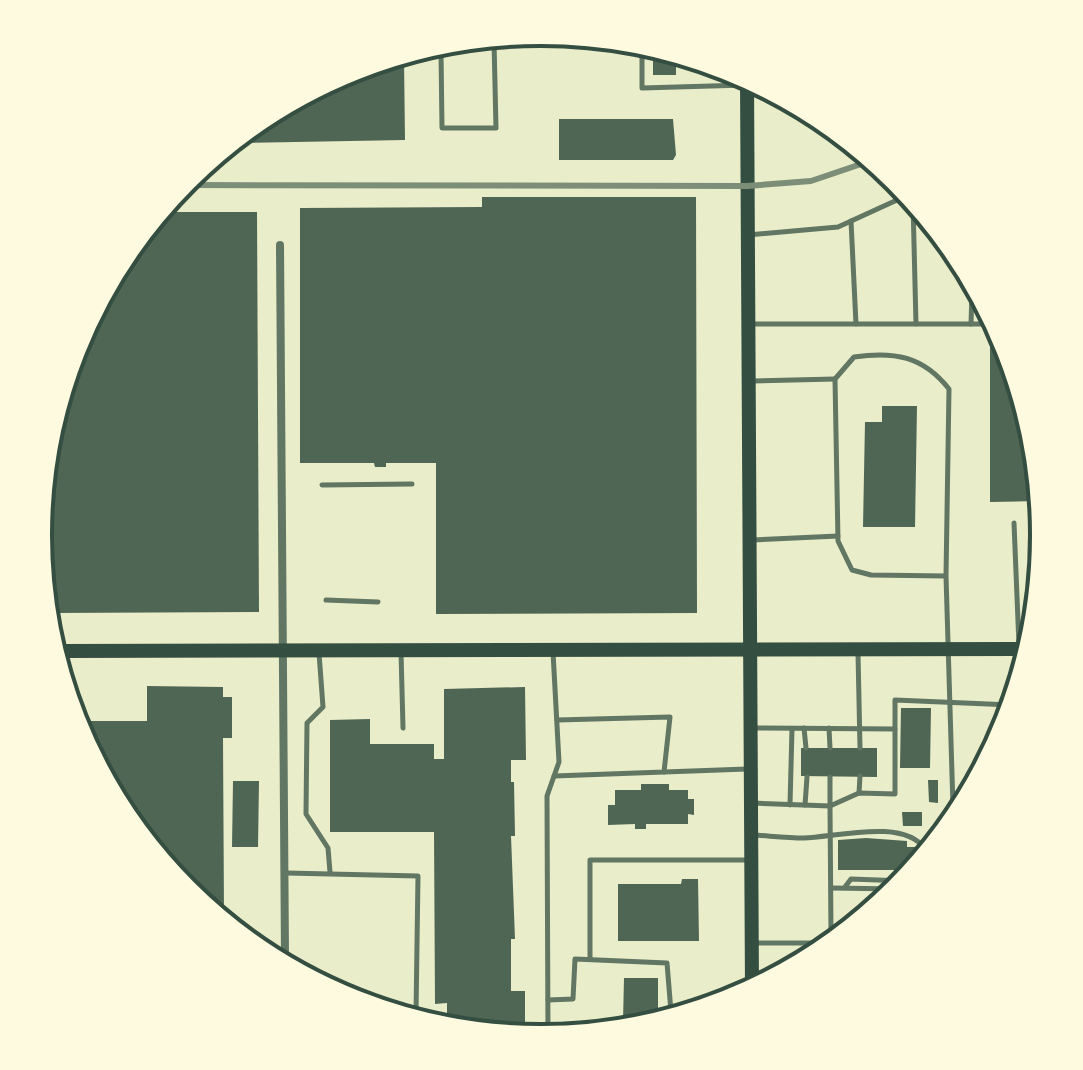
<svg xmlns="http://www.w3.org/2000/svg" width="1083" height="1070" viewBox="0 0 1083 1070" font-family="Roboto,sans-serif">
	<rect width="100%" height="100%" fill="#e9edc9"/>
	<g fill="#4f6655">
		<polygon points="653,54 676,59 676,75 653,75"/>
		<polygon points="404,59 405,140 241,143 349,70"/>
		<polygon points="559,119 673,119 676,155 673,160 559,160"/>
		<polygon points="482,197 696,197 697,613 436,614 436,463 386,463 386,467 375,467 374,463 300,463 300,208 482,207"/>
		<polygon points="164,212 257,212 259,612 54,613 39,535 77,342"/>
		<polygon points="990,332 999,332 1006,343 1038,501 990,502"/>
		<polygon points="882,406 917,406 915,527 863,527 865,422 882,422"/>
		<polygon points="147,686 223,687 223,697 232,697 232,738 223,738 224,914 186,890 77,727 76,721 147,721"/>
		<polygon points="525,687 526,760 511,760 511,782 514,782 515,836 511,836 515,939 511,939 511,991 525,991 525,1035 447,1019 447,1003 435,1004 434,832 330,832 330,720 370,719 370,744 434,744 434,759 444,759 444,689"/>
		<polygon points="901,708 931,708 930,768 900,768"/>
		<polygon points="801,748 877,748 877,777 801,776"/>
		<polygon points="928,780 938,780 938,803 929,802"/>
		<polygon points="233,781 259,781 258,847 232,847"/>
		<polygon points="641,784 669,784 669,790 688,790 688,799 694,799 694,815 688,814 688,824 646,824 646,829 635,829 635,824 608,825 608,805 615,805 615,790 641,790"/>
		<polygon points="902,812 922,812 922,826 903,826"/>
		<polygon points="866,838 907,841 907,847 915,847 914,865 908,870 838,870 838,840"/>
		<polygon points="682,879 698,879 699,941 618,941 618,884 681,884"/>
		<polygon points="624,978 658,978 658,1015 623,1022"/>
	</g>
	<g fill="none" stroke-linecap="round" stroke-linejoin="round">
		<g stroke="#617663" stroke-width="5">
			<polyline points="441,52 442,128 496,128 494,41"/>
			<polyline points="642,52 642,88 746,85"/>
			<polyline points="913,203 916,324"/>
			<polyline points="851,221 856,324"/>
			<polyline points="748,235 838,227 908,195"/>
			<polyline points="750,324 993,324"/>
			<polyline points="971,324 972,291"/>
			<polyline points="752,381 835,379"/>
			<polyline points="322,485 412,484"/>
			<polyline points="1014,523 1019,646"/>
			<polyline points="751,540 838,536"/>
			<path d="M946,576L871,575L852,570L838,541L835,379L854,357C894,351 923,356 949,389L946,576L953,807"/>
			<polyline points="326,600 378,602"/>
			<polyline points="401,652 403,728"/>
			<polyline points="319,653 323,707 307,723 306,814 328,848 330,872"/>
			<polyline points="858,653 860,748"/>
			<polyline points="752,728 895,729"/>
			<polyline points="804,728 806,748"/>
			<polyline points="829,728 830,748"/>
			<polyline points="664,772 747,769"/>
			<polyline points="554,776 664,772 670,717 557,720"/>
			<polyline points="830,777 830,806 859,793 895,794 895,700 1011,705"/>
			<polyline points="859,793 860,776"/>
			<polyline points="752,803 830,806 831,935"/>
			<polyline points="790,805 792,729"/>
			<polyline points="805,805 807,777"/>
			<path d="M753,835C770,836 787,838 804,838C836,837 904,818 925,849"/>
			<polyline points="286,873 418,876 416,1013"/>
			<polyline points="845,887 851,879 904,881"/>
			<polyline points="831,888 898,889"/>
			<polyline points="753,943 818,943"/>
			<polyline points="590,959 590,860 750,860"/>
			<polyline points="548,1000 573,999 575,959 667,963 671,1012"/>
			<polyline points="548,1037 547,796 559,762 553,652"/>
		</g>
		<polyline stroke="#617663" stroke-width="8" points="280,245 285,957"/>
		<g stroke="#344e41" stroke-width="14">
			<polyline points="747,79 752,988"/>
			<polyline points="62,651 1022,649"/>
		</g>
		<polyline stroke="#7c8e77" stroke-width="6" points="182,185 747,186 811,181 870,161"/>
	</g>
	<path d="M0 0H1083V1070H0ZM52 535a489 489 0 1 1 978 0a489 489 0 1 1-978 0Z" fill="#fefae0" fill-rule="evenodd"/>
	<path fill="none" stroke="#344e41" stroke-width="4" d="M52 535a489 489 0 1 1 978 0a489 489 0 1 1-978 0Z"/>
</svg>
